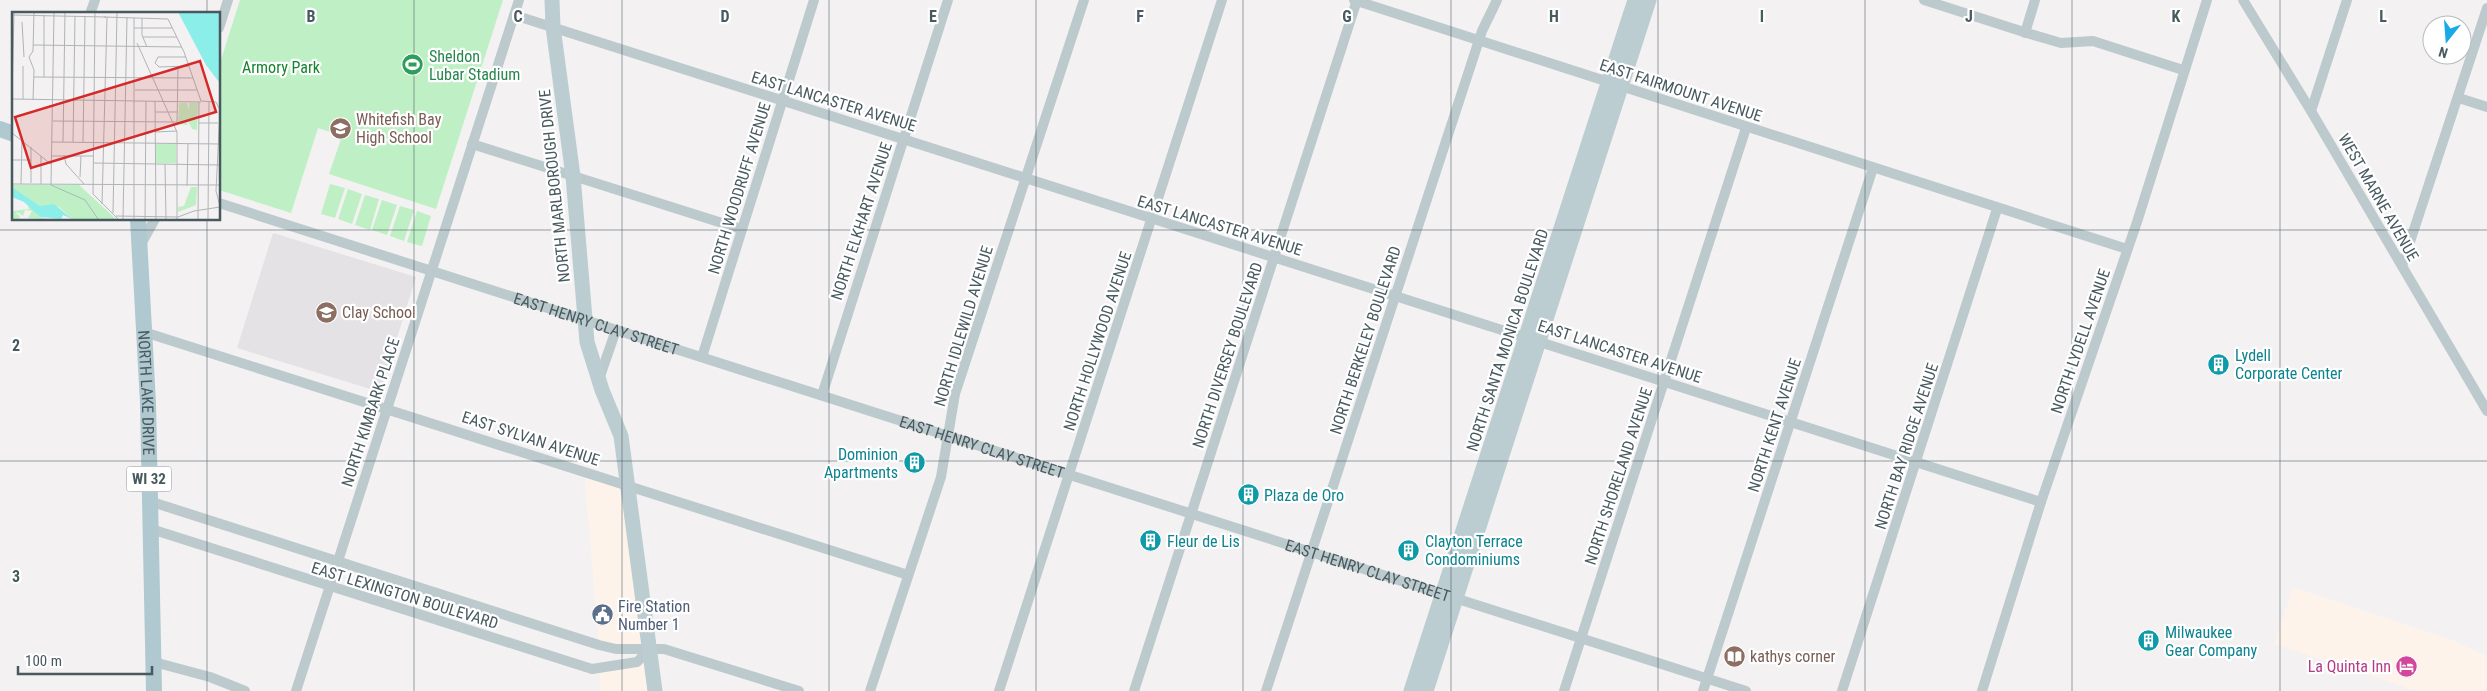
<svg xmlns="http://www.w3.org/2000/svg" width="2487" height="691" viewBox="0 0 2487 691" font-family="'Roboto Condensed',sans-serif">
	<rect width="100%" height="100%" fill="#f3f1f1"/>
	<g fill="#fdf3eb">
		<polygon points="584,470 629,486 655,691 601,691 599,668 637,662 649,650 599,645"/>
		<polygon points="2293,587 2454,641 2487,656 2487,691 2418,691 2274,644"/>
	</g>
	<polygon fill="#e4e2e4" points="273,233 416,277 380,392 237,348"/>
	<g fill="#bff0c5">
		<polygon points="240,0 503,0 436,209 329,174 342,136 318,128 291,213 219,190 219,66"/>
		<polygon points="330,184 345,188 335,218 321,214"/>
		<polygon points="348,189 362,194 352,224 338,219"/>
		<polygon points="365,195 379,199 370,230 355,225"/>
		<polygon points="382,200 397,205 387,235 372,230"/>
		<polygon points="400,206 414,210 404,241 390,236"/>
		<polygon points="417,211 431,216 422,246 407,242"/>
	</g>
	<g fill="none" stroke-linecap="round" stroke-linejoin="round">
		<g stroke="#bccacd" stroke-width="10">
			<polyline points="1354,0 2127,249"/>
			<polyline points="1924,0 2030,34 2061,43 2093,41 2183,70"/>
			<polyline points="2243,0 2311,111 2487,411"/>
			<polyline points="90,14 95,0"/>
			<polyline points="514,15 2041,502"/>
			<polyline points="219,28 228,0"/>
			<polyline points="2025,33 2035,0"/>
			<polyline points="2459,98 2487,107"/>
			<polyline points="2311,111 2347,0"/>
			<polyline points="472,144 741,229"/>
			<path id="s1" d="M219,203L1746,691"/>
			<polyline points="141,244 155,219"/>
			<polyline points="2402,266 2487,8"/>
			<polyline points="144,332 908,575"/>
			<polyline points="702,357 814,0"/>
			<polyline points="599,379 616,330"/>
			<polyline points="822,395 948,0"/>
			<polyline points="149,501 599,645 616,649 664,649 799,691"/>
			<polyline points="151,529 592,669 637,662 649,650"/>
			<polyline points="154,662 210,677 245,691"/>
			<polyline points="296,691 519,0"/>
			<polyline points="870,691 941,477 955,394 1084,0"/>
			<polyline points="999,691 1222,0"/>
			<polyline points="1134,691 1357,0"/>
			<polyline points="1266,691 1482,31 1497,0"/>
			<polyline points="1564,691 1746,128"/>
			<polyline points="1703,691 1873,168"/>
			<polyline points="1842,691 1997,209"/>
			<polyline points="1982,691 2041,502 2137,222 2207,0"/>
		</g>
		<g stroke="#bccdd2" stroke-width="15">
			<polyline points="552,0 553,27 573,176 587,342 602,390 621,436 655,691"/>
			<polyline points="1411,691 1635,0"/>
			<polyline points="1426,691 1649,0"/>
		</g>
		<g stroke="#b0c8d0" stroke-width="16">
			<polyline points="0,129 14,134"/>
			<path id="s2" d="M138,219L148,403L154,691"/>
		</g>
	</g>
	<path fill="none" stroke="#485a5f" stroke-width="1" stroke-opacity="0.55" d="M207,0V14M414,0V691M622,0V691M829,0V691M1036,0V691M1243,0V691M1451,0V691M1658,0V691M1865,0V691M2072,0V691M2280,0V691M207,219V691M0,230H2487M0,461H2487"/>
	<defs>
		<symbol id="stadium-disc" viewBox="-11 -11 22 22"><circle r="9.5" fill="#2e9e5b" stroke="#fff"/><path d="M0-5a6.5 5 0 1 0 0 10a6.5 5 0 1 0 0-10ZM-3.5-1.8h7v3.6h-7Z" fill="#fff"/></symbol>
		<symbol id="school-disc" viewBox="-11 -11 22 22"><circle r="9.5" fill="#8d6e63" stroke="#fff"/><path d="M0-5L7-2L0 1L-7-2ZM-4 1L0 2.5L4 1V4Q0 6-4 4Z" fill="#fff"/></symbol>
		<symbol id="building-disc" viewBox="-11 -11 22 22"><circle r="9.5" fill="#0f9aa8" stroke="#fff"/><path d="M-4-6H4V6H1V3H-1V6H-4ZM-2.5-4.3h1.7v1.8h-1.7ZM.8-4.3h1.7v1.8H.8ZM-2.5-1h1.7V.8h-1.7ZM.8-1h1.7V.8H.8Z" fill="#fff"/></symbol>
		<symbol id="civic-disc" viewBox="-11 -11 22 22"><circle r="9.5" fill="#5c6f8a" stroke="#fff"/><path d="M-.6-6.5H3V-4.5H.6V-3L4-1V1h2V6H-6V1h2V-1L-.6-3ZM-1.2 2.5V6h2.4V2.5Z" fill="#fff"/></symbol>
		<symbol id="library-disc" viewBox="-11 -11 22 22"><circle r="9.5" fill="#8d6e63" stroke="#fff"/><path d="M-6-4Q-3-5.5-.7-3.5V5Q-3 3-6 4ZM6-4Q3-5.5 .7-3.5V5Q3 3 6 4Z" fill="#fff"/></symbol>
		<symbol id="hotel-disc" viewBox="-11 -11 22 22"><circle r="9.5" fill="#d1479c" stroke="#fff"/><path d="M-6-4.5h1.5V1H6V5H4.5V3h-9V5H-6ZM-4 0a1.8 1.8 0 1 1 3.6 0ZM.5 0V-2.5h3Q6-2.5 6 0Z" fill="#fff"/></symbol>
	</defs>
	<g fill-rule="evenodd">
		<use href="#stadium-disc" x="400" y="52" width="25" height="25"/>
		<use href="#school-disc" x="328" y="116" width="25" height="25"/>
		<use href="#school-disc" x="314" y="300" width="25" height="25"/>
		<use href="#building-disc" x="2206" y="352" width="25" height="25"/>
		<use href="#building-disc" x="902" y="450" width="25" height="25"/>
		<use href="#building-disc" x="1236" y="482" width="25" height="25"/>
		<use href="#building-disc" x="1138" y="528" width="25" height="25"/>
		<use href="#building-disc" x="1396" y="538" width="25" height="25"/>
		<use href="#civic-disc" x="590" y="602" width="25" height="25"/>
		<use href="#building-disc" x="2136" y="628" width="25" height="25"/>
		<use href="#library-disc" x="1722" y="644" width="25" height="25"/>
		<use href="#hotel-disc" x="2394" y="654" width="25" height="25"/>
	</g>
	<g text-anchor="middle" stroke-width="4.5" stroke-linejoin="round" paint-order="stroke">
		<rect fill="#fff" stroke="#7f8c8f" stroke-width="1" x="126.5" y="466.5" width="45" height="25" rx="4"/>
		<g font-size="15" font-weight="bold" fill="#485a5f">
			<text x="149" y="484">WI 32</text>
		</g>
		<g font-size="16" fill="#27864d" stroke="#fff" text-anchor="start">
			<text x="429" y="62">Sheldon<tspan x="429" dy="18">Lubar Stadium</tspan></text>
		</g>
		<g font-size="16" fill="#16832f" stroke="#fff">
			<text x="281" y="73">Armory Park</text>
		</g>
		<g font-size="16" fill="#485a5f" stroke="#fff">
			<text transform="translate(1681 90) rotate(18)" y="6">EAST FAIRMOUNT AVENUE</text>
			<text transform="translate(834 101) rotate(17)" y="6">EAST LANCASTER AVENUE</text>
			<text transform="translate(554 186) rotate(-96)" y="6">NORTH MARLBOROUGH DRIVE</text>
			<text transform="translate(739 188) rotate(-73)" y="6">NORTH WOODRUFF AVENUE</text>
			<text transform="translate(2379 197) rotate(60)" y="6">WEST MARNE AVENUE</text>
			<text transform="translate(861 221) rotate(-72)" y="6">NORTH ELKHART AVENUE</text>
			<text transform="translate(1220 225) rotate(17)" y="6">EAST LANCASTER AVENUE</text>
			<text dy="6" stroke="none"><textPath href="#s1" startOffset="396">EAST HENRY CLAY STREET</textPath></text>
			<text transform="translate(963 326) rotate(-73)" y="6">NORTH IDLEWILD AVENUE</text>
			<text transform="translate(1365 340) rotate(-72)" y="6">NORTH BERKELEY BOULEVARD</text>
			<text transform="translate(1507 340) rotate(-72)" y="6">NORTH SANTA MONICA BOULEVARD</text>
			<text transform="translate(1097 341) rotate(-72)" y="6">NORTH HOLLYWOOD AVENUE</text>
			<text transform="translate(2080 341) rotate(-71)" y="6">NORTH LYDELL AVENUE</text>
			<text transform="translate(1620 351) rotate(18)" y="6">EAST LANCASTER AVENUE</text>
			<text transform="translate(1227 355) rotate(-72)" y="6">NORTH DIVERSEY BOULEVARD</text>
			<text dy="6" stroke="none"><textPath href="#s2" startOffset="174">NORTH LAKE DRIVE</textPath></text>
			<text transform="translate(370 412) rotate(-72)" y="6">NORTH KIMBARK PLACE</text>
			<text transform="translate(1774 425) rotate(-72)" y="6">NORTH KENT AVENUE</text>
			<text transform="translate(531 438) rotate(18)" y="6">EAST SYLVAN AVENUE</text>
			<text transform="translate(1906 446) rotate(-72)" y="6">NORTH BAY RIDGE AVENUE</text>
			<text dy="6" stroke="none"><textPath href="#s1" startOffset="801">EAST HENRY CLAY STREET</textPath></text>
			<text transform="translate(1618 476) rotate(-72)" y="6">NORTH SHORELAND AVENUE</text>
			<text dy="6" stroke="none"><textPath href="#s1" startOffset="1206">EAST HENRY CLAY STREET</textPath></text>
			<text transform="translate(405 595) rotate(17)" y="6">EAST LEXINGTON BOULEVARD</text>
		</g>
		<g font-size="16" fill="#785e54" stroke="#fff" text-anchor="start">
			<text x="356" y="125">Whitefish Bay<tspan x="356" dy="18">High School</tspan></text>
			<text x="342" y="318">Clay School</text>
			<text x="1750" y="662">kathys corner</text>
		</g>
		<g font-size="16" fill="#0d838f" stroke="#fff" text-anchor="start">
			<text x="2235" y="361">Lydell<tspan x="2235" dy="18">Corporate Center</tspan></text>
			<text x="898" y="460" text-anchor="end">Dominion<tspan x="898" dy="18">Apartments</tspan></text>
			<text x="1264" y="501">Plaza de Oro</text>
			<text x="1167" y="547">Fleur de Lis</text>
			<text x="1425" y="547">Clayton Terrace<tspan x="1425" dy="18">Condominiums</tspan></text>
			<text x="2165" y="638">Milwaukee<tspan x="2165" dy="18">Gear Company</tspan></text>
		</g>
		<g font-size="16" fill="#4e5e75" stroke="#fff" text-anchor="start">
			<text x="618" y="612">Fire Station<tspan x="618" dy="18">Number 1</tspan></text>
		</g>
		<g font-size="16" fill="#b23c85" stroke="#fff" text-anchor="end">
			<text x="2391" y="672">La Quinta Inn</text>
		</g>
	</g>
	<g transform="translate(12 12)">
		<rect width="208" height="208" fill="#f3f1f1"/>
		<path d="M167,91H175L177,98V91H186L185,118L180,117L176,109L175,113L166,112ZM144,132H164V151H144ZM0,173H67L104,207H60L47,195L28,194L0,176ZM179,175H185L184,193L166,200V195L172,194ZM16,193L28,205L34,207L16,206L20,199L13,198L11,204L7,201H4L8,204L7,207H0V199L17,197Z" fill="#bff0c5"/>
		<path d="M166,0H207V70L194,53ZM1,176L28,194L42,192L60,207L51,203L49,207L28,205L12,190L0,185Z" fill="#8ceee8"/>
		<path fill="none" stroke="#afb5b7" stroke-width="1" d="M42,0L39,173L73,188L86,207M83,0L81,182L106,207M0,3L94,5M92,5L156,7L172,40L189,89L204,90L207,96M122,6V207M130,6V23L135,35M10,10L12,45M122,16H160M131,25H165M125,31L165,120V207M21,33L170,35M174,45H146L143,51L147,55L177,54M22,65L181,66M32,65V3M123,78H185M0,86L2,1M0,87L189,90M11,87V54M21,88L22,58L17,45L21,39L22,0M143,89L144,207M208,99L204,179L208,194M143,100H165M41,109L165,110M187,111H206M165,112L166,54M143,120L165,119M0,121L40,153M40,130L208,132M51,130L53,0M61,130L63,4M71,130L73,5M52,143L54,152L72,172M40,144H82M0,148H19M81,151L208,153M153,152L154,207M68,165L69,144M19,171V135M0,172L208,173M9,172L10,126M29,172V144M175,174L176,132M90,192L95,5M101,201L105,0M104,204L166,205L182,199L208,195M111,207L115,5M133,207L134,89M186,207L187,90M196,207L197,90"/>
		<path fill="#d62828" fill-opacity="0.15" stroke="#d62828" stroke-width="2.5" d="M188,49L204,100L19,156L3,105Z"/>
		<rect width="208" height="208" fill="none" stroke="#485a5f" stroke-width="2.5"/>
	</g>
	<g font-size="16" text-anchor="middle" font-weight="bold" fill="#485a5f" stroke="#fff" stroke-width="4.5" stroke-linejoin="round" paint-order="stroke">
		<text x="311" y="22">B</text>
		<text x="518" y="22">C</text>
		<text x="725" y="22">D</text>
		<text x="933" y="22">E</text>
		<text x="1140" y="22">F</text>
		<text x="1347" y="22">G</text>
		<text x="1554" y="22">H</text>
		<text x="1762" y="22">I</text>
		<text x="1969" y="22">J</text>
		<text x="2176" y="22">K</text>
		<text x="2383" y="22">L</text>
		<text x="16" y="351">2</text>
		<text x="16" y="582">3</text>
	</g>
	<g transform="translate(2447 40) rotate(197)"><circle r="24" fill="#ffffff" stroke="#b6bdbf"/>
	<path d="M0-4L9 19L0 12L-9 19Z" fill="#17aae7"/>
	<text y="-8" font-size="14" font-weight="bold" text-anchor="middle" fill="#485a5f">N</text>
	</g>
	<path d="M18 666v8h134v-8" fill="none" stroke="#485a5f" stroke-width="2.5"/>
	<text x="25" y="666" font-size="15" fill="#485a5f" stroke="#ffffff" stroke-width="4" paint-order="stroke">100 m</text>
</svg>
